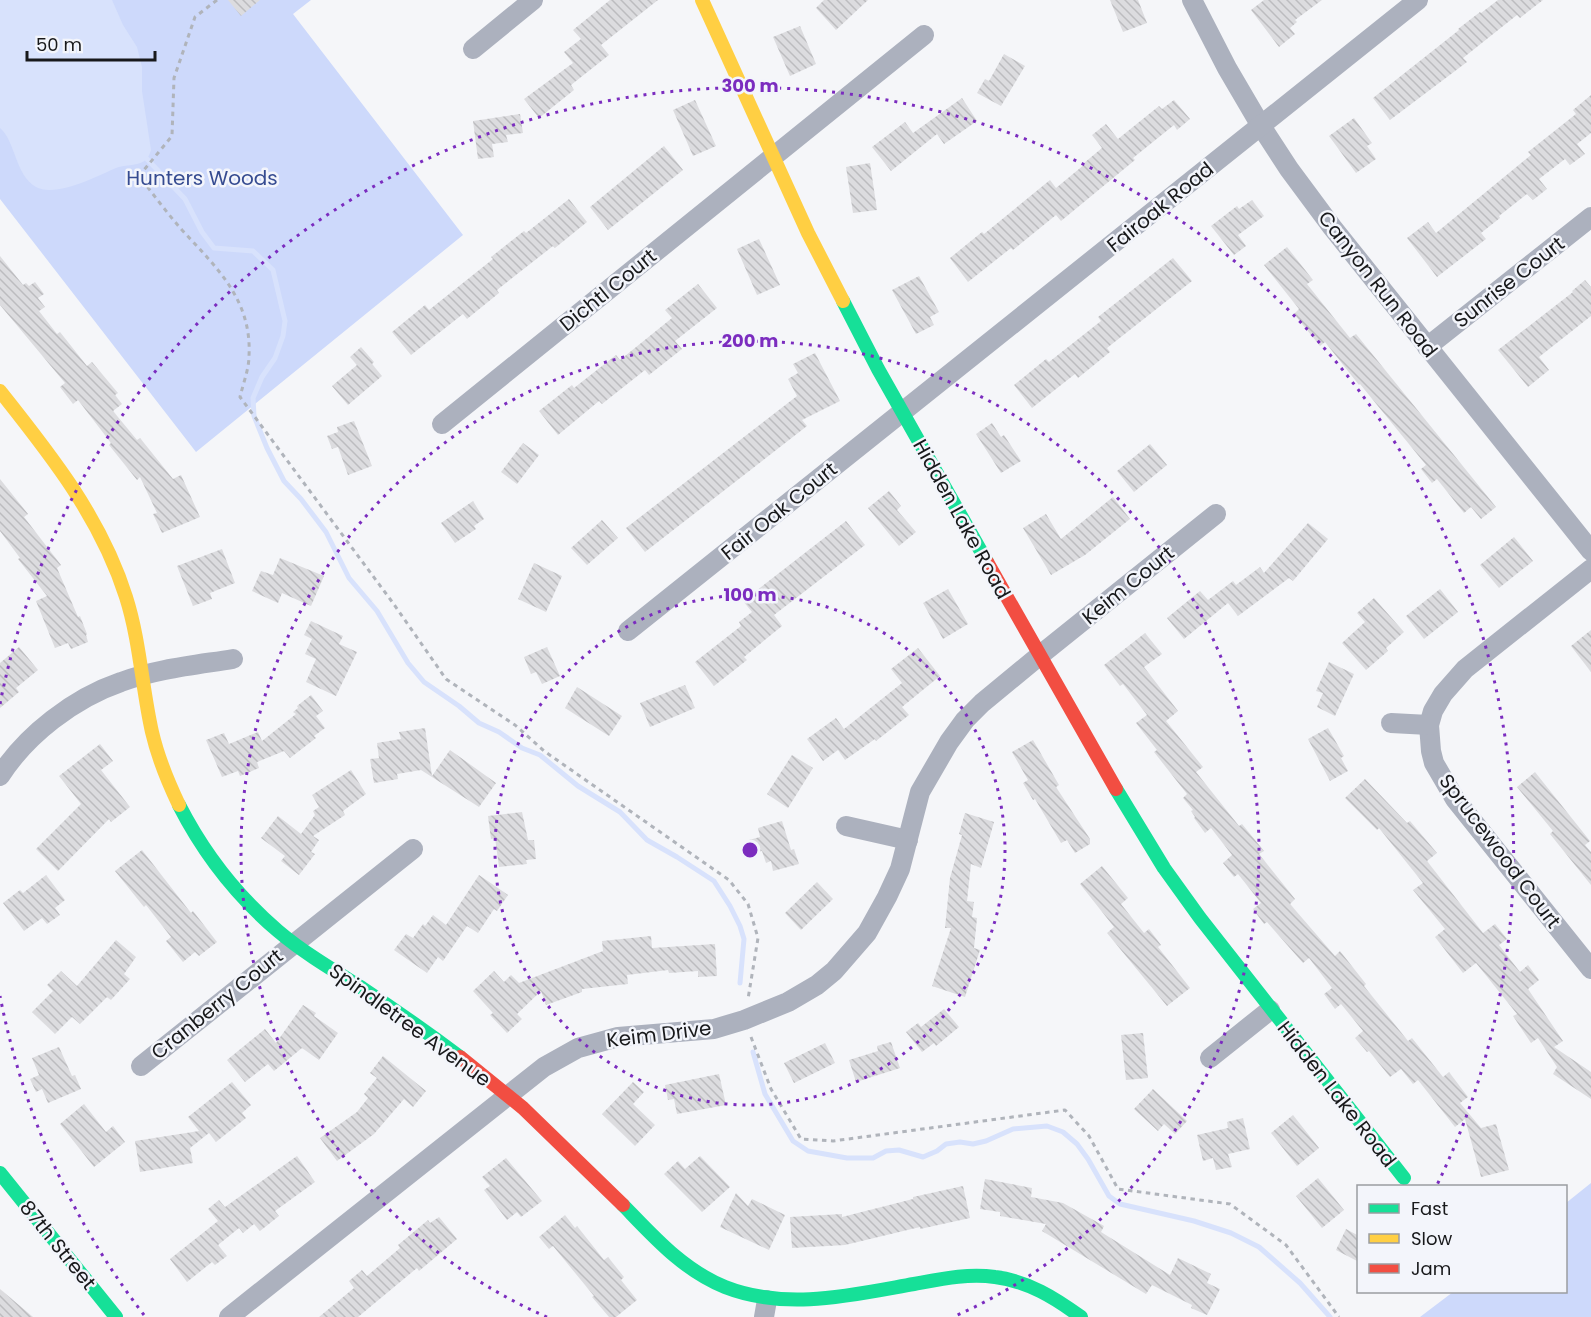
<svg xmlns="http://www.w3.org/2000/svg" width="1591" height="1317" viewBox="0 0 1591 1317" font-family="Poppins,sans-serif">
	<defs>
		<pattern id="building-back-hatch" width="6" height="6" patternUnits="userSpaceOnUse" patternTransform="scale(1.5)"><rect width="6" height="6" fill="#dcdcdf"/><path d="M-1 5l2 2M0 0l6 6M5-1l2 2" fill="none" stroke="#bcbcbf"/></pattern>
	</defs>
	<rect width="100%" height="100%" fill="#f5f6f9"/>
	<g fill="#cdd9fb">
		<polygon points="0,0 311,0 293,14 463,235 196,452 0,199"/>
		<polygon points="1591,1183 1591,1317 1420,1317 1453,1292 1566,1292 1566,1203"/>
	</g>
	<path fill="#d8e2fc" d="M0,0H112L123,25L137,47L142,67V91L151,150C151,151 148,158 147,159C138,167 126,164 116,168C97,176 56,198 36,187C15,175 16,142 0,128Z"/>
	<g fill="none" stroke-linecap="round" stroke-linejoin="round">
		<g stroke="#d8e2fc" stroke-width="5">
			<polyline points="147,159 185,199 202,232 214,248 253,251 273,270 285,321 283,336 275,358 262,377 253,398 254,416 267,448 284,481 301,499 326,532 349,578 377,611 408,663 424,682 459,706 479,723 499,732 522,748 540,755 578,786 620,812 647,840 677,857 714,881 730,906 740,926 744,939 740,983"/>
			<polyline points="753,1052 765,1094 793,1141 808,1151 847,1158 873,1158 886,1151 899,1150 923,1157 937,1151 946,1144 960,1142 973,1144 986,1141 1013,1129 1047,1126 1063,1132 1077,1144 1088,1159 1109,1196 1120,1204 1194,1221 1231,1233 1259,1247 1300,1283 1330,1317"/>
		</g>
	</g>
	<g fill="url(#building-back-hatch)">
		<polygon points="228,0 260,0 241,16"/>
		<polygon points="610,0 658,0 601,45 609,55 571,85 574,90 539,118 524,99 573,63 564,52 581,39 573,30"/>
		<polygon points="824,0 868,0 836,30 816,8"/>
		<polygon points="1110,0 1138,0 1147,23 1123,32"/>
		<polygon points="1264,0 1322,0 1295,20 1297,22 1290,28 1295,34 1279,47 1251,10"/>
		<polygon points="1498,0 1543,0 1520,18 1517,15 1463,58 1467,62 1390,120 1373,98 1459,30 1458,29 1480,12 1481,13"/>
		<polygon points="800,26 816,64 790,76 773,37"/>
		<polygon points="1004,54 1025,66 1001,106 977,93 985,79 989,81"/>
		<polygon points="1591,95 1591,133 1577,144 1585,154 1570,165 1565,159 1539,179 1547,189 1533,200 1527,194 1499,216 1500,218 1481,233 1486,239 1437,277 1407,238 1428,222 1436,233 1531,155 1528,152 1576,114 1573,110"/>
		<polygon points="962,98 977,121 944,144 937,134 891,171 872,147 905,122 913,133"/>
		<polygon points="695,100 716,146 693,156 673,110"/>
		<polygon points="1174,100 1190,119 1177,130 1174,125 1133,158 1135,160 1061,221 1056,215 1013,250 1011,248 968,282 950,258 982,232 984,234 1050,180 1056,188 1085,164 1084,163 1102,148 1092,135 1106,124 1118,139 1159,106 1162,109"/>
		<polygon points="520,114 523,133 506,135 508,142 492,144 494,157 478,159 473,121"/>
		<polygon points="1354,118 1372,143 1367,146 1376,159 1356,173 1329,136"/>
		<polygon points="664,146 683,170 608,230 590,207"/>
		<polygon points="870,163 877,210 853,213 846,167"/>
		<polygon points="569,199 587,222 555,248 553,246 497,290 499,293 467,319 463,314 411,355 392,332 425,305 429,310 493,259 491,257 524,231 526,233"/>
		<polygon points="1252,200 1264,216 1238,235 1246,246 1234,255 1211,226 1237,206 1239,209"/>
		<polygon points="759,239 780,285 757,295 737,249"/>
		<polygon points="1287,247 1313,280 1307,284 1350,338 1356,334 1496,507 1481,519 1471,507 1464,513 1437,479 1432,483 1421,469 1426,465 1360,384 1359,385 1325,342 1320,346 1294,314 1299,309 1264,265"/>
		<polygon points="0,256 23,285 26,283 29,286 35,282 44,294 38,298 45,307 39,311 57,334 60,332 87,366 92,362 118,393 115,395 122,404 113,411 137,440 140,438 173,479 181,475 200,517 162,533 153,514 157,513 140,477 137,480 109,445 111,443 78,400 73,404 60,387 65,383 0,305"/>
		<polygon points="1173,258 1192,281 1107,348 1110,352 1078,378 1075,374 1032,408 1014,385 1046,359 1049,362 1101,321 1098,317"/>
		<polygon points="919,276 939,312 930,317 934,325 916,334 892,290"/>
		<polygon points="1585,280 1591,287 1591,316 1539,357 1549,370 1528,387 1498,350 1573,292 1572,291"/>
		<polygon points="698,284 717,308 675,341 682,349 649,375 645,370 602,404 599,401 558,435 539,411 572,385 574,388 616,355 620,360 672,318 665,310"/>
		<polygon points="361,347 374,362 372,364 382,376 348,405 332,386 357,365 350,357"/>
		<polygon points="815,353 840,401 802,420 807,426 645,552 626,528 797,396 788,379 798,373 793,364"/>
		<polygon points="354,421 372,466 348,475 338,447 332,449 327,436 338,432 337,427"/>
		<polygon points="992,423 1001,437 1004,435 1021,461 1001,473 976,434"/>
		<polygon points="523,443 539,455 517,484 501,472"/>
		<polygon points="1150,444 1167,465 1134,492 1117,471"/>
		<polygon points="0,479 28,514 24,517 61,565 57,568 78,617 80,616 87,634 86,635 88,642 71,649 68,643 55,648 36,601 47,596 18,559 20,558 0,531"/>
		<polygon points="889,491 901,506 897,510 916,532 899,546 868,508"/>
		<polygon points="1113,497 1130,519 1085,555 1051,575 1023,528 1046,514 1061,539"/>
		<polygon points="473,501 484,519 474,526 476,529 455,543 441,523"/>
		<polygon points="602,520 618,538 587,565 571,548"/>
		<polygon points="846,521 865,545 774,615 782,626 744,657 747,660 714,686 695,662 741,626 739,622 752,612 743,601"/>
		<polygon points="1308,523 1328,539 1293,581 1289,578 1238,616 1228,603 1184,639 1167,618 1200,591 1208,600 1233,581 1236,585 1260,567 1264,573"/>
		<polygon points="1514,537 1533,561 1499,588 1480,565"/>
		<polygon points="222,549 235,583 210,593 212,599 193,606 177,566"/>
		<polygon points="280,558 324,576 311,606 282,593 278,603 252,591 261,571 273,575"/>
		<polygon points="534,563 562,576 546,612 518,599"/>
		<polygon points="948,589 968,624 943,639 923,603"/>
		<polygon points="1440,589 1458,612 1424,639 1406,616"/>
		<polygon points="1374,598 1404,632 1386,648 1388,651 1366,670 1342,643 1365,622 1357,613"/>
		<polygon points="311,621 343,636 339,644 357,652 336,696 306,682 316,659 305,654 312,639 304,635"/>
		<polygon points="1591,630 1591,672 1571,646"/>
		<polygon points="1145,633 1162,654 1144,667 1178,711 1166,721 1203,767 1196,772 1239,826 1242,824 1264,851 1259,854 1295,899 1290,904 1335,956 1340,951 1366,984 1364,986 1408,1041 1412,1038 1443,1077 1449,1072 1468,1097 1460,1103 1481,1128 1496,1124 1509,1170 1481,1177 1465,1119 1455,1127 1418,1080 1413,1084 1401,1069 1390,1077 1369,1051 1367,1052 1355,1038 1363,1031 1341,1004 1335,1009 1324,994 1332,988 1309,958 1303,963 1267,922 1264,924 1253,909 1261,903 1238,874 1234,877 1223,863 1232,855 1211,828 1205,833 1194,818 1195,817 1191,811 1193,810 1183,798 1187,794 1154,752 1157,750 1136,723 1147,715 1123,684 1120,686 1104,665"/>
		<polygon points="19,647 38,670 16,688 19,692 0,708 0,663"/>
		<polygon points="547,647 560,676 542,684 536,672 531,674 524,657"/>
		<polygon points="918,648 940,676 902,707 909,715 876,741 875,739 845,760 838,750 823,761 807,739 836,718 844,729 902,683 891,669"/>
		<polygon points="1329,662 1354,674 1335,716 1317,707 1323,693 1316,691"/>
		<polygon points="685,685 695,708 650,727 640,703"/>
		<polygon points="577,687 622,716 609,736 565,708"/>
		<polygon points="311,695 323,711 316,716 325,728 314,736 316,738 290,758 284,751 257,762 259,768 240,776 238,771 222,777 206,740 224,733 229,744 258,732 262,741 296,714 293,712 298,708 297,706"/>
		<polygon points="425,728 432,776 450,750 496,783 479,807 421,770 397,774 398,779 374,783 370,759 379,758 377,743 401,739 399,732"/>
		<polygon points="1328,728 1344,756 1341,758 1348,771 1330,781 1308,739"/>
		<polygon points="1033,740 1059,785 1056,787 1090,839 1090,844 1075,853 1067,840 1061,843 1035,799 1033,800 1023,783 1028,780 1012,752"/>
		<polygon points="100,744 113,761 101,770 130,807 111,822 109,819 58,871 36,849 81,804 59,776"/>
		<polygon points="792,755 813,768 788,808 767,794"/>
		<polygon points="351,770 366,794 343,811 345,815 313,836 319,840 311,852 315,854 299,875 281,861 285,856 261,838 278,816 301,834 315,815 313,811 319,807 312,795"/>
		<polygon points="1535,772 1590,841 1585,845 1591,852 1591,885 1550,834 1553,831 1517,787"/>
		<polygon points="1365,779 1407,823 1410,821 1437,853 1427,861 1483,933 1495,924 1507,939 1499,945 1520,972 1528,965 1539,980 1528,989 1563,1041 1554,1047 1591,1072 1591,1099 1553,1074 1557,1067 1538,1038 1531,1043 1513,1016 1517,1014 1476,963 1463,973 1435,937 1445,929 1413,890 1423,883 1379,828 1377,830 1345,798"/>
		<polygon points="522,812 528,840 534,840 536,859 526,860 527,864 499,867 495,838 491,839 488,816"/>
		<polygon points="965,813 994,822 981,868 971,864 967,901 974,902 972,917 977,918 974,948 980,950 965,997 932,986 951,928 945,928 950,878 962,835 959,834"/>
		<polygon points="782,821 791,850 794,849 799,864 773,871 771,861 766,863 762,851 753,853 749,840 760,837 758,828"/>
		<polygon points="142,850 191,913 193,911 217,942 199,956 195,952 183,962 166,941 171,937 146,905 144,907 115,871"/>
		<polygon points="1102,866 1128,898 1121,904 1144,933 1149,929 1161,945 1158,947 1190,988 1167,1006 1107,933 1114,927 1080,884"/>
		<polygon points="46,875 65,900 55,908 60,915 47,924 42,918 24,931 3,903 20,890 23,893"/>
		<polygon points="479,875 508,895 497,911 494,909 478,933 467,926 443,961 438,957 427,973 394,950 406,934 413,938 423,924 425,926 433,915 446,925"/>
		<polygon points="817,882 833,899 801,930 785,913"/>
		<polygon points="651,936 652,948 715,944 717,976 698,977 698,971 669,973 668,970 627,975 628,984 582,989 582,992 546,1005 541,991 517,1014 522,1019 507,1033 490,1015 493,1013 473,991 494,971 504,982 511,975 519,983 603,951 602,941"/>
		<polygon points="116,940 136,957 124,974 130,979 111,1000 107,997 80,1024 72,1017 55,1034 32,1012 53,991 47,985 61,971 77,986"/>
		<polygon points="303,1005 316,1013 314,1016 338,1033 319,1060 302,1048 274,1071 268,1064 245,1082 227,1060 265,1029 276,1043"/>
		<polygon points="944,1009 959,1027 936,1046 934,1043 922,1052 906,1032 918,1023 921,1027"/>
		<polygon points="1143,1033 1148,1078 1126,1080 1121,1035"/>
		<polygon points="891,1042 900,1068 856,1082 849,1060 878,1051 877,1046"/>
		<polygon points="825,1043 835,1063 794,1083 784,1063"/>
		<polygon points="59,1047 72,1076 75,1075 81,1089 48,1103 42,1089 36,1092 30,1079 39,1075 32,1058"/>
		<polygon points="383,1056 426,1091 413,1107 404,1099 374,1134 337,1161 320,1138 357,1112 368,1098 364,1094 377,1078 370,1073"/>
		<polygon points="719,1074 726,1105 677,1114 674,1099 668,1100 665,1085"/>
		<polygon points="232,1082 251,1105 242,1113 246,1118 216,1142 209,1133 190,1148 193,1163 140,1172 135,1141 199,1131 188,1117"/>
		<polygon points="633,1082 644,1092 633,1104 655,1125 635,1146 602,1114"/>
		<polygon points="1153,1089 1187,1121 1175,1134 1164,1124 1158,1131 1134,1109"/>
		<polygon points="84,1104 106,1132 113,1126 125,1142 94,1167 60,1124"/>
		<polygon points="1293,1115 1319,1148 1297,1166 1271,1133"/>
		<polygon points="1243,1118 1250,1149 1228,1154 1232,1167 1216,1170 1213,1158 1203,1161 1197,1135 1228,1128 1227,1122"/>
		<polygon points="297,1156 315,1182 275,1211 279,1216 260,1231 254,1224 243,1233 239,1228 218,1245 227,1256 215,1265 212,1262 187,1282 170,1259 218,1221 208,1209 219,1200 225,1207"/>
		<polygon points="700,1156 730,1187 702,1212 664,1174 678,1161 685,1169"/>
		<polygon points="506,1158 542,1201 521,1217 517,1212 507,1220 484,1190 490,1186 482,1177"/>
		<polygon points="1318,1178 1344,1210 1322,1228 1296,1196"/>
		<polygon points="985,1179 1032,1188 1031,1197 1063,1203 1104,1226 1101,1232 1170,1275 1178,1258 1211,1274 1207,1283 1220,1289 1207,1315 1191,1308 1192,1305 1152,1285 1146,1294 1042,1231 1046,1224 1000,1216 1000,1212 980,1209"/>
		<polygon points="963,1186 970,1218 920,1229 920,1227 845,1245 792,1248 790,1217 842,1214 842,1217 913,1199 913,1197"/>
		<polygon points="736,1193 748,1206 752,1199 785,1215 769,1250 720,1227"/>
		<polygon points="565,1215 575,1228 577,1226 604,1260 608,1257 624,1277 621,1280 637,1300 616,1317 609,1317 592,1297 594,1296 553,1246 549,1249 539,1237"/>
		<polygon points="439,1217 457,1239 419,1271 417,1268 358,1317 319,1317 354,1288 349,1281 362,1270 367,1276 400,1248 398,1245 428,1220 430,1223"/>
		<polygon points="1346,1229 1359,1236 1359,1262 1336,1250"/>
		<polygon points="0,1289 33,1317 0,1317"/>
	</g>
	<g fill="none" stroke-linecap="round" stroke-linejoin="round">
		<g stroke="#b0b4bb" stroke-width="3" stroke-dasharray="4.5 4.5" stroke-linecap="butt">
			<path d="M217,0L195,17L174,78L172,136L139,176C153,194 167,213 182,230C217,268 252,300 249,356C249,369 243,384 240,397L393,603L446,679L515,725L544,751L729,880L748,904L758,938L748,999"/>
			<polyline points="751,1037 771,1089 801,1139 833,1141 1065,1110 1089,1136 1118,1189 1230,1204 1286,1245 1339,1317"/>
		</g>
		<g stroke="#acb1be" stroke-width="20">
			<polyline points="1192,0 1227,68 1261,126 1289,169 1332,227 1591,551"/>
			<polyline points="473,49 533,0"/>
			<polyline points="1427,347 1591,217"/>
			<polyline points="442,424 924,35"/>
			<polyline points="1591,569 1465,669 1443,694 1433,711 1429,725 1431,751 1434,763 1455,799 1591,969"/>
			<polyline points="628,631 1418,0"/>
			<polyline points="1391,723 1429,725"/>
			<path d="M0,776C26,735 74,698 121,682C156,669 196,665 233,659"/>
			<polyline points="846,826 908,840"/>
			<polyline points="1210,1058 1270,1010"/>
			<polyline points="141,1066 413,849"/>
			<polyline points="229,1317 544,1067 578,1048 618,1037 714,1029 744,1020 788,1002 817,985 834,971 867,933 887,897 900,869 920,792 949,742 965,720 982,703 1039,656 1216,514"/>
			<polyline points="764,1317 767,1300"/>
		</g>
		<g stroke="#16e098" stroke-width="14">
			<polyline points="843,301 878,369 987,562"/>
			<polyline points="1116,789 1164,868 1200,918 1404,1178"/>
			<path d="M179,805C204,854 237,896 278,931C304,953 333,970 362,988C395,1010 428,1033 460,1057"/>
			<polyline points="0,1173 116,1317"/>
			<path d="M623,1205C654,1237 683,1270 725,1287C786,1311 852,1295 914,1284C941,1279 968,1273 995,1277C1028,1281 1055,1298 1081,1317"/>
		</g>
		<g stroke="#ffcf43" stroke-width="14">
			<polyline points="702,0 808,233 843,301"/>
			<path d="M0,391C51,455 101,518 126,597C140,641 142,688 152,732C158,758 168,782 179,805"/>
		</g>
		<g stroke="#f24e42" stroke-width="14">
			<polyline points="987,562 1116,789"/>
			<polyline points="460,1057 523,1108 623,1205"/>
		</g>
	</g>
	<g fill="none" stroke="#7b2cbf" stroke-width="3" stroke-dasharray="3 6">
		<circle cx="750" cy="850" r="255"/>
		<path d="M547 1317A509 509 0 1 1 953 1317"/>
		<path d="M144 1315A764 764 0 0 1 0 996M0 704A764 764 0 1 1 1437 1185"/>
	</g>
	<g text-anchor="middle" stroke-width="5" stroke-linejoin="round" paint-order="stroke">
		<g font-size="20" fill="#364c91" stroke="#f3f5fb">
			<text x="202" y="185">Hunters Woods</text>
		</g>
		<g font-size="20" fill="#18191b" stroke="#f3f5fb">
			<text transform="translate(1160 207) rotate(-39)" y="7">Fairoak Road</text>
			<text transform="translate(1509 282) rotate(-38)" y="7">Sunrise Court</text>
			<text transform="translate(1378 284) rotate(52)" y="7">Canyon Run Road</text>
			<text transform="translate(608 290) rotate(-39)" y="7">Dichtl Court</text>
			<text transform="translate(779 511) rotate(-39)" y="7">Fair Oak Court</text>
			<text transform="translate(962 519) rotate(61)" y="7">Hidden Lake Road</text>
			<text transform="translate(1128 585) rotate(-39)" y="7">Keim Court</text>
			<text transform="translate(1500 851) rotate(53)" y="7">Sprucewood Court</text>
			<text transform="translate(217 1004) rotate(-39)" y="7">Cranberry Court</text>
			<text transform="translate(410 1025) rotate(36)" y="7">Spindletree Avenue</text>
			<text transform="translate(659 1034) rotate(-7)" y="7">Keim Drive</text>
			<text transform="translate(1337 1094) rotate(52)" y="7">Hidden Lake Road</text>
			<text transform="translate(58 1245) rotate(51)" y="7">87th Street</text>
		</g>
	</g>
	<circle cx="750" cy="850" r="9" fill="#7b2cbf" stroke="#f3f5fb" stroke-width="3"/>
	<g font-size="18" text-anchor="middle" font-weight="bold" fill="#7b2cbf" stroke="#f3f5fb" stroke-width="5" stroke-linejoin="round" paint-order="stroke">
		<text x="750" y="92">300 m</text>
		<text x="750" y="347">200 m</text>
		<text x="750" y="601">100 m</text>
	</g>
	<rect x="1357" y="1185" width="210" height="108" fill="#f3f5fb" stroke="#9b9da1" stroke-width="1.5"/>
	<rect x="1369" y="1204" width="30" height="9" fill="#16e098" stroke="#9b9da1" stroke-width="1.5"/>
	<text x="1411" y="1215" font-size="18" fill="#18191b">Fast</text>
	<rect x="1369" y="1234" width="30" height="9" fill="#ffcf43" stroke="#9b9da1" stroke-width="1.5"/>
	<text x="1411" y="1245" font-size="18" fill="#18191b">Slow</text>
	<rect x="1369" y="1264" width="30" height="9" fill="#f24e42" stroke="#9b9da1" stroke-width="1.5"/>
	<text x="1411" y="1275" font-size="18" fill="#18191b">Jam</text>
	<path d="M27 51v9h128v-9" fill="none" stroke="#18191b" stroke-width="3"/>
	<text x="36" y="51" font-size="18" fill="#18191b" stroke="#f3f5fb" stroke-width="4.5" paint-order="stroke">50 m</text>
</svg>
